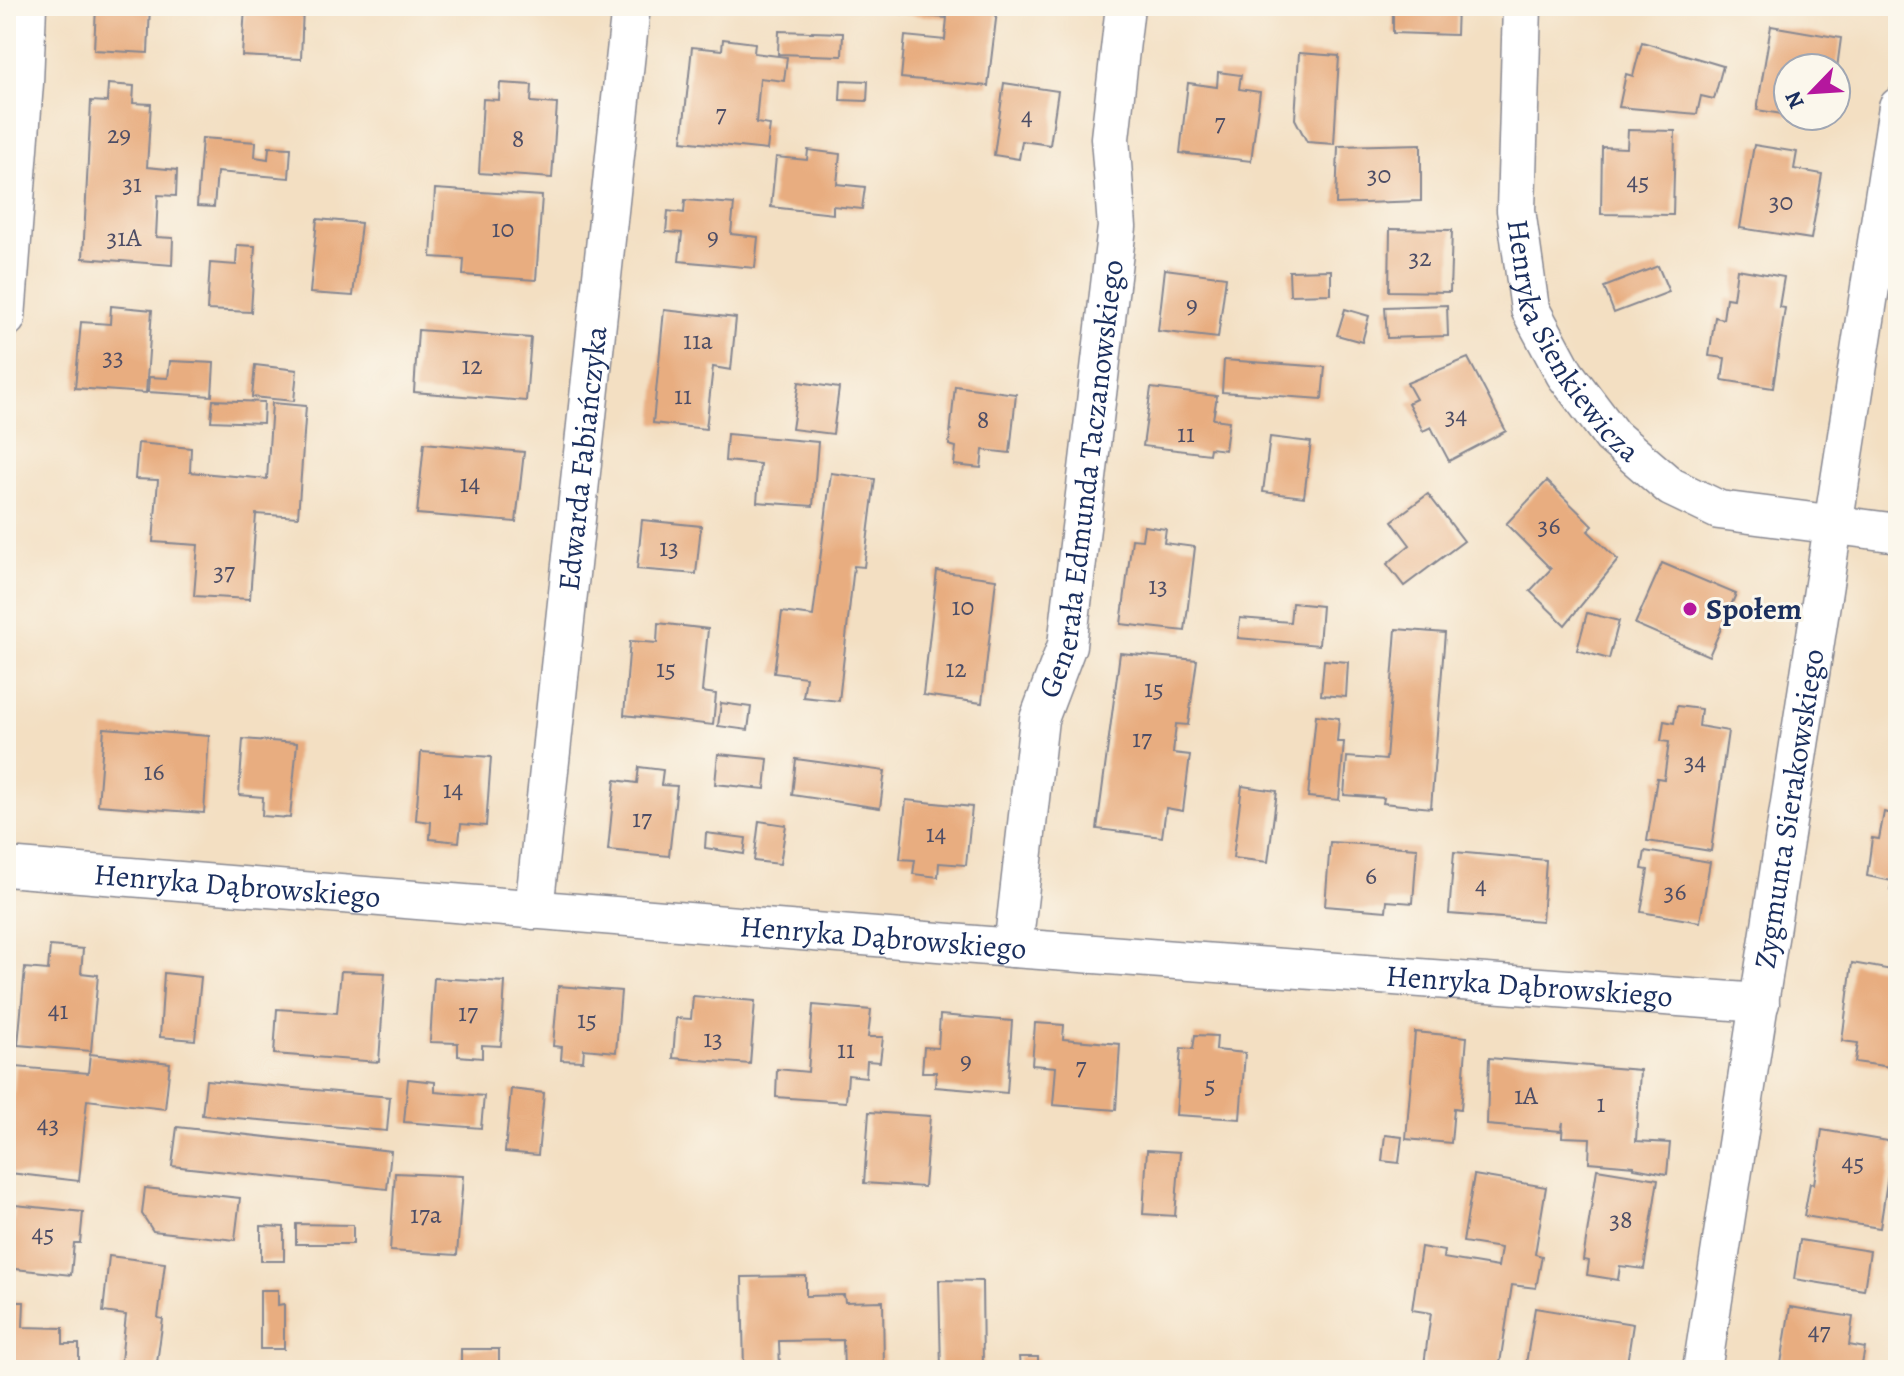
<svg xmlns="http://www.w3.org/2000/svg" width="1904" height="1376" viewBox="0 0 1904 1376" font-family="Alegreya,serif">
	<rect width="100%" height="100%" fill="#fbf7ec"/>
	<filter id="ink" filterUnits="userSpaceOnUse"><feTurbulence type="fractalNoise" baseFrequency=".0125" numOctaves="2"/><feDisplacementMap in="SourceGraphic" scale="16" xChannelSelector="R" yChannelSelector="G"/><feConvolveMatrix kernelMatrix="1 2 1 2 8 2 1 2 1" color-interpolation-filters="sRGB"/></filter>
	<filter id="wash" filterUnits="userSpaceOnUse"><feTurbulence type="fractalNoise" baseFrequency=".006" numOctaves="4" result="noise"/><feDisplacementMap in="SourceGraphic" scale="32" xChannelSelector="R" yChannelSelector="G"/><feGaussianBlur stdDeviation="1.8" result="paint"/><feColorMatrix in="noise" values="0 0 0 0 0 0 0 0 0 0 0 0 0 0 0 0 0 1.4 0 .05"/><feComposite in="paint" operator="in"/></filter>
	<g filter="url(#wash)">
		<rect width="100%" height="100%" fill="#f3dfc2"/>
		<g id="blocks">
			<g fill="#e8ad80">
				<polygon points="96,6 150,6 148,53 94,50"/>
				<polygon points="245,6 303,6 301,59 242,56"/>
				<polygon points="902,6 947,6 946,18 901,14"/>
				<polygon points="948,6 990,6 990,11 997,11 988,86 901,78 905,36 945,40"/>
				<polygon points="1197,6 1259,6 1258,16 1197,9"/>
				<polygon points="1393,6 1457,6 1456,35 1393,33"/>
				<polygon points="1771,26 1841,38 1837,68 1788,68 1788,115 1757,110"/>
				<polygon points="779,31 843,33 842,56 778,54"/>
				<polygon points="723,39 755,43 754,53 787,57 784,81 760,78 756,123 770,125 767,150 682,141 692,47 722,50"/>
				<polygon points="1642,42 1723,66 1714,99 1701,96 1697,114 1619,107 1626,74 1633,76"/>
				<polygon points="1299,53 1339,56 1334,144 1307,142 1295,119"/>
				<polygon points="1218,72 1241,75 1239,89 1260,92 1251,161 1180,153 1188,83 1217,87"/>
				<polygon points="841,80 868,81 867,101 840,100"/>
				<polygon points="500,83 532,85 531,102 557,104 552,178 479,173 483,99 499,100"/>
				<polygon points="1004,83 1058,91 1050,145 1022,141 1019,159 994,155"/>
				<polygon points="108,84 134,86 133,103 151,104 147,167 177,170 176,196 158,195 156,237 173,238 172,265 83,258 91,101 107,102"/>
				<polygon points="1628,130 1675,131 1673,215 1601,214 1602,147 1627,148"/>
				<polygon points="202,138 256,142 255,157 268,159 269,147 291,148 289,178 217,172 214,207 197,206"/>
				<polygon points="1421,144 1421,201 1336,204 1338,146"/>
				<polygon points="1754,145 1797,152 1794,169 1822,174 1811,239 1740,228"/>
				<polygon points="808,150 840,154 837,184 865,187 862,209 833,206 833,214 771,207 776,157 807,160"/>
				<polygon points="435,189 542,196 536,280 463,275 464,259 431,257"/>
				<polygon points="685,200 734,204 731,234 758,237 755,268 679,261 682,233 666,232 668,211 684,213"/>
				<polygon points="317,219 361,223 353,296 310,293"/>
				<polygon points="1390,229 1452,230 1450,292 1389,291"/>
				<polygon points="237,245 255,246 251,312 207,310 210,263 236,265"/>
				<polygon points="1658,266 1669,292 1614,313 1604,287"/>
				<polygon points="1165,269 1226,277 1218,338 1158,331"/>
				<polygon points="1737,269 1784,277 1779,307 1785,308 1773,388 1722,380 1725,358 1709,356 1715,317 1723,319 1726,298 1733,299"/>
				<polygon points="1331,270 1331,294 1290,295 1289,271"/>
				<polygon points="1447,305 1448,336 1387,338 1385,307"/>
				<polygon points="111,306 152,310 146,393 75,388 81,322 110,324"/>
				<polygon points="1345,309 1369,316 1362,342 1337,335"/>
				<polygon points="664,310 736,318 731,370 713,367 706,429 653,423"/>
				<polygon points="418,330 531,338 526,401 414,392"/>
				<polygon points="1468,358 1506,431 1449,461 1431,427 1423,431 1408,403 1416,399 1407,383"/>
				<polygon points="1224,360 1325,367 1322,399 1222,392"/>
				<polygon points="170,361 214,363 212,396 148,392 149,377 168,378"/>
				<polygon points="255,365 297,370 294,401 252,397"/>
				<polygon points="799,382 839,388 833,434 792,429"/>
				<polygon points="955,386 1016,394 1010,453 983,450 981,468 954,465 956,447 949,445"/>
				<polygon points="1151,388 1217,396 1213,419 1229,421 1225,450 1210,448 1209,454 1143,446"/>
				<polygon points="213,400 264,402 263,423 211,421"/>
				<polygon points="272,403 306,406 298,517 256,514 250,599 194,596 198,545 153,542 158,480 135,479 138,443 191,448 190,472 267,479"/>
				<polygon points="727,434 818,442 813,506 757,502 760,464 725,461"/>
				<polygon points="1270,437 1311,442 1304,497 1263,492"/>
				<polygon points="424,443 524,452 516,522 417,514"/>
				<polygon points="831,473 875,479 864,567 854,566 839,701 803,697 806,677 774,673 782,612 813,616"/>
				<polygon points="1547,481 1593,526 1588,531 1618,560 1565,625 1530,591 1551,569 1506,524"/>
				<polygon points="1428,494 1464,541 1404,586 1387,564 1410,545 1392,521"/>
				<polygon points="642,520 701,526 696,574 637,569"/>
				<polygon points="1144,526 1166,529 1164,543 1195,547 1185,631 1121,624 1132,539 1142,540"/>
				<polygon points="1662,563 1736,594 1709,656 1635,624"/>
				<polygon points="937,571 996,579 982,703 923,695"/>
				<polygon points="1292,603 1322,606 1319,645 1238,638 1240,618 1290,622"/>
				<polygon points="1587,613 1619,621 1609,659 1577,650"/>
				<polygon points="658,623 708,629 702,692 716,694 713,725 624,715 630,641 657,643"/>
				<polygon points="1396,629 1445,633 1431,808 1383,803 1384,798 1344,795 1347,757 1386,760"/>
				<polygon points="1120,653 1197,660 1188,725 1176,724 1173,753 1190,755 1183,811 1166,808 1162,837 1097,829"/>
				<polygon points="1324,660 1348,662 1346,697 1321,695"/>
				<polygon points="721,703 751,707 748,730 718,726"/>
				<polygon points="1677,706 1701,709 1699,726 1728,731 1711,851 1647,841 1657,778 1664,779 1669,742 1661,741 1664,721 1674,723"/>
				<polygon points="1316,715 1339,718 1337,742 1344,742 1339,800 1308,797"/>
				<polygon points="104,728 209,736 204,813 98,805"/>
				<polygon points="243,739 297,743 290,818 262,816 263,797 239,795"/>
				<polygon points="421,752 491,757 486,826 461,824 459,842 430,839 431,822 416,820"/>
				<polygon points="718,754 768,759 765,789 715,784"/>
				<polygon points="796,759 885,771 880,808 792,795"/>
				<polygon points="639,767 663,770 661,785 677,786 669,856 608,850 615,780 637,783"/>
				<polygon points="1242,786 1277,791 1268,862 1233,858"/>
				<polygon points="906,800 972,807 966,865 939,863 938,877 913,874 915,860 900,859"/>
				<polygon points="1884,812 1898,815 1898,891 1890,890 1892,881 1867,876 1872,838 1879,839"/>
				<polygon points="759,821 786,825 780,864 754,861"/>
				<polygon points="706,833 746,838 744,854 705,848"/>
				<polygon points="1330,842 1417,848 1413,903 1387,901 1386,911 1325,906"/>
				<polygon points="1645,851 1710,862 1700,922 1641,912 1648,870 1642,869"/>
				<polygon points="1454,852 1546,860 1542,921 1449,914"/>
				<polygon points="50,946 83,949 81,973 98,975 91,1051 18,1045 25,968 48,970"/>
				<polygon points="1852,963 1898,971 1898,1068 1855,1062 1858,1043 1842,1041"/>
				<polygon points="341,971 385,973 379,1062 274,1054 277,1009 337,1013"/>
				<polygon points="164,973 201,977 195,1040 160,1037"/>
				<polygon points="434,978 505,982 501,1046 482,1045 482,1058 458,1056 458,1043 430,1042"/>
				<polygon points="558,986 621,991 616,1052 584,1049 583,1061 561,1060 562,1047 553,1046"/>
				<polygon points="693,996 755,1001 750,1064 673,1058 676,1018 691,1019"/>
				<polygon points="813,1005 871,1010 868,1037 883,1037 880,1062 867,1061 866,1077 848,1075 846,1102 776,1097 777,1069 808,1072"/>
				<polygon points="940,1015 1012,1021 1007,1093 935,1087 936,1072 922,1072 924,1047 938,1048"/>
				<polygon points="1035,1023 1064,1025 1063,1039 1120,1044 1116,1110 1053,1105 1056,1067 1032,1065"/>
				<polygon points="1415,1032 1467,1037 1461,1109 1454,1108 1451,1143 1406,1139"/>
				<polygon points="1195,1035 1217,1036 1216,1050 1245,1053 1240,1119 1176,1115 1181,1048 1193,1049"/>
				<polygon points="90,1054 170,1063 165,1109 87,1100 79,1181 10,1173 11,1144 9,1145 16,1067 88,1073"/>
				<polygon points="1489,1058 1640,1070 1636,1141 1670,1143 1667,1174 1634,1168 1634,1166 1589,1162 1590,1138 1562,1137 1563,1122 1561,1131 1487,1125"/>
				<polygon points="408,1079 435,1082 435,1092 484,1096 481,1128 404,1122"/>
				<polygon points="206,1080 390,1097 387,1131 202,1115"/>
				<polygon points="511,1089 544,1093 538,1155 505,1152"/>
				<polygon points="869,1112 930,1116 924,1187 864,1183"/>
				<polygon points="177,1127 391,1151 387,1189 172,1166"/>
				<polygon points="1822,1130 1893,1142 1880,1228 1804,1216 1810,1183 1814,1184"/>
				<polygon points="1385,1135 1402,1137 1399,1163 1382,1161"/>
				<polygon points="1147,1150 1180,1152 1175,1216 1143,1214"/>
				<polygon points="1597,1169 1658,1179 1644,1269 1620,1266 1618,1280 1587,1275 1589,1261 1583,1260"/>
				<polygon points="395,1173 463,1176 457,1255 390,1251"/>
				<polygon points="1474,1175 1546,1187 1535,1254 1542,1256 1536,1288 1512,1285 1499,1370 1455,1370 1424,1365 1431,1313 1412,1310 1421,1247 1444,1251 1443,1258 1498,1267 1501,1248 1463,1242"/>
				<polygon points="145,1188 240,1198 235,1240 153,1231 142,1214"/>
				<polygon points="15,1205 83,1212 80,1243 74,1243 71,1275 6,1268 6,1223 13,1223"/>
				<polygon points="296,1224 353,1225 353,1244 296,1244"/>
				<polygon points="261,1226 284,1227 284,1261 261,1261"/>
				<polygon points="1800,1240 1870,1251 1864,1290 1794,1279"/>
				<polygon points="109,1256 165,1263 158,1318 163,1319 156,1370 120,1370 126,1315 103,1312"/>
				<polygon points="806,1276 806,1296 844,1295 845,1302 883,1301 884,1370 844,1370 843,1340 779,1341 780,1370 744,1370 742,1277"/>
				<polygon points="939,1280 982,1281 983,1370 941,1370"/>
				<polygon points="260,1290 278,1290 278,1305 284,1304 284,1349 260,1349"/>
				<polygon points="6,1302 24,1302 23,1327 63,1328 63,1344 79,1344 79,1370 6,1370"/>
				<polygon points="1790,1307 1853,1317 1849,1345 1865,1348 1861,1370 1780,1370"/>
				<polygon points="1535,1308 1633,1324 1626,1370 1525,1370"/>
				<rect x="461" y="1349" width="38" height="21"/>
				<polygon points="1019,1357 1038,1357 1038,1370 1006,1370 1006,1367 1020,1367"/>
			</g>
		</g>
	</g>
	<g filter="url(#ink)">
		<use href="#blocks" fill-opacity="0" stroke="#878790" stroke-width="2"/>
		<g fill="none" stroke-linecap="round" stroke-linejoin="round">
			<defs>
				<g id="minor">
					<path id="s1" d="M1522,6L1516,210L1530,309L1565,374L1612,436L1671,487L1719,510L1898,533"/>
					<polyline points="6,318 24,83 27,6"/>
					<path id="s2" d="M6,867L1013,948L1760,1003"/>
					<path id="s3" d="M534,910L631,6"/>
					<path id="s4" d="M1013,948L1039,719L1067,645L1117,227L1110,138L1125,6"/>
					<path id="s5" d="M1702,1370L1898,107"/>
				</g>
			</defs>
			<use href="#minor" stroke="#878790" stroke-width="41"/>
			<use href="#minor" stroke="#fff" stroke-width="38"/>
		</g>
	</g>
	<circle fill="#b5179e" stroke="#fbf7ec" stroke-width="3" cx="1690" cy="609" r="8"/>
	<g text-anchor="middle" stroke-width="6" stroke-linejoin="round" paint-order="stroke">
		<g font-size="26" fill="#4e4e66">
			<text x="721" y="122">7</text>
			<text x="1027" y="125">4</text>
			<text x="1220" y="131">7</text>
			<text x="119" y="143">29</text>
			<text x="518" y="147">8</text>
			<text x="1379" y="183">30</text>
			<text x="1638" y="190">45</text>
			<text x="132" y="192">31</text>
			<text x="1781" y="210">30</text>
			<text x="503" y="237">10</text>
			<text x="713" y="245">9</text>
			<text x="124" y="246">31A</text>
			<text x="1420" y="266">32</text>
			<text x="1192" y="313">9</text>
			<text x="698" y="349">11a</text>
			<text x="113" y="365">33</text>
			<text x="472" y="374">12</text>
			<text x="683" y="404">11</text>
			<text x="1456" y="424">34</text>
			<text x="983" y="428">8</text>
			<text x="1186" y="442">11</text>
			<text x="470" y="492">14</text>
			<text x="1549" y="534">36</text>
			<text x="669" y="556">13</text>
			<text x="224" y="580">37</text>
			<text x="1158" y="594">13</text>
			<text x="963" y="615">10</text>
			<text x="666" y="677">15</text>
			<text x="956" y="677">12</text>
			<text x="1154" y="697">15</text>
			<text x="1142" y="747">17</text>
			<text x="1695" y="770">34</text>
			<text x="154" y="780">16</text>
			<text x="453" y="798">14</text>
			<text x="642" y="827">17</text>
			<text x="936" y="842">14</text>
			<text x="1371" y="884">6</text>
			<text x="1481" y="894">4</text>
			<text x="1675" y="900">36</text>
			<text x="58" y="1019">41</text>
			<text x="468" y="1021">17</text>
			<text x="587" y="1028">15</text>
			<text x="713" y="1047">13</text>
			<text x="846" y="1058">11</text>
			<text x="966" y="1069">9</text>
			<text x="1081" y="1075">7</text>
			<text x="1210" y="1093">5</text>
			<text x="1526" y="1104">1A</text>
			<text x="1601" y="1112">1</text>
			<text x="48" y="1133">43</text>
			<text x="1853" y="1171">45</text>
			<text x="426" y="1223">17a</text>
			<text x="1621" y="1228">38</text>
			<text x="43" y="1242">45</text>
			<text x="1819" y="1340">47</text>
		</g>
		<g font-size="30" fill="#1b2f5e" stroke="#fbf7ec">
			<text dy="10" stroke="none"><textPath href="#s1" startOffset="350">Henryka Sienkiewicza</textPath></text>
			<text dy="10" stroke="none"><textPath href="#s3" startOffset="454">Edwarda Fabiańczyka</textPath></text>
			<text dy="10" stroke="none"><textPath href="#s4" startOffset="476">Generała Edmunda Taczanowskiego</textPath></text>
			<text dy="10" stroke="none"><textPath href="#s5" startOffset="568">Zygmunta Sierakowskiego</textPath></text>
			<text dy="10" stroke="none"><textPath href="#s2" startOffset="232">Henryka Dąbrowskiego</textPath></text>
			<text dy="10" stroke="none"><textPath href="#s2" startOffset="880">Henryka Dąbrowskiego</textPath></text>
			<text dy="10" stroke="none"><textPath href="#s2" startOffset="1528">Henryka Dąbrowskiego</textPath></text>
		</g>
		<g font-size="30" font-weight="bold" fill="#1b2f5e" stroke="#fbf7ec" text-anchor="start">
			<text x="1706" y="619">Społem</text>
		</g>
	</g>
	<rect width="1904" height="1376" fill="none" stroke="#fbf7ec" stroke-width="32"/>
	<g transform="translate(1812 92) rotate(245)"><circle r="38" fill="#fbf7ec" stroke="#a1a7b3" stroke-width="2"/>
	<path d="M0-6L14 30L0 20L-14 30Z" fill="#b5179e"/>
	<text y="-12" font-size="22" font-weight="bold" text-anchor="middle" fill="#1b2f5e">N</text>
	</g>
</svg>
